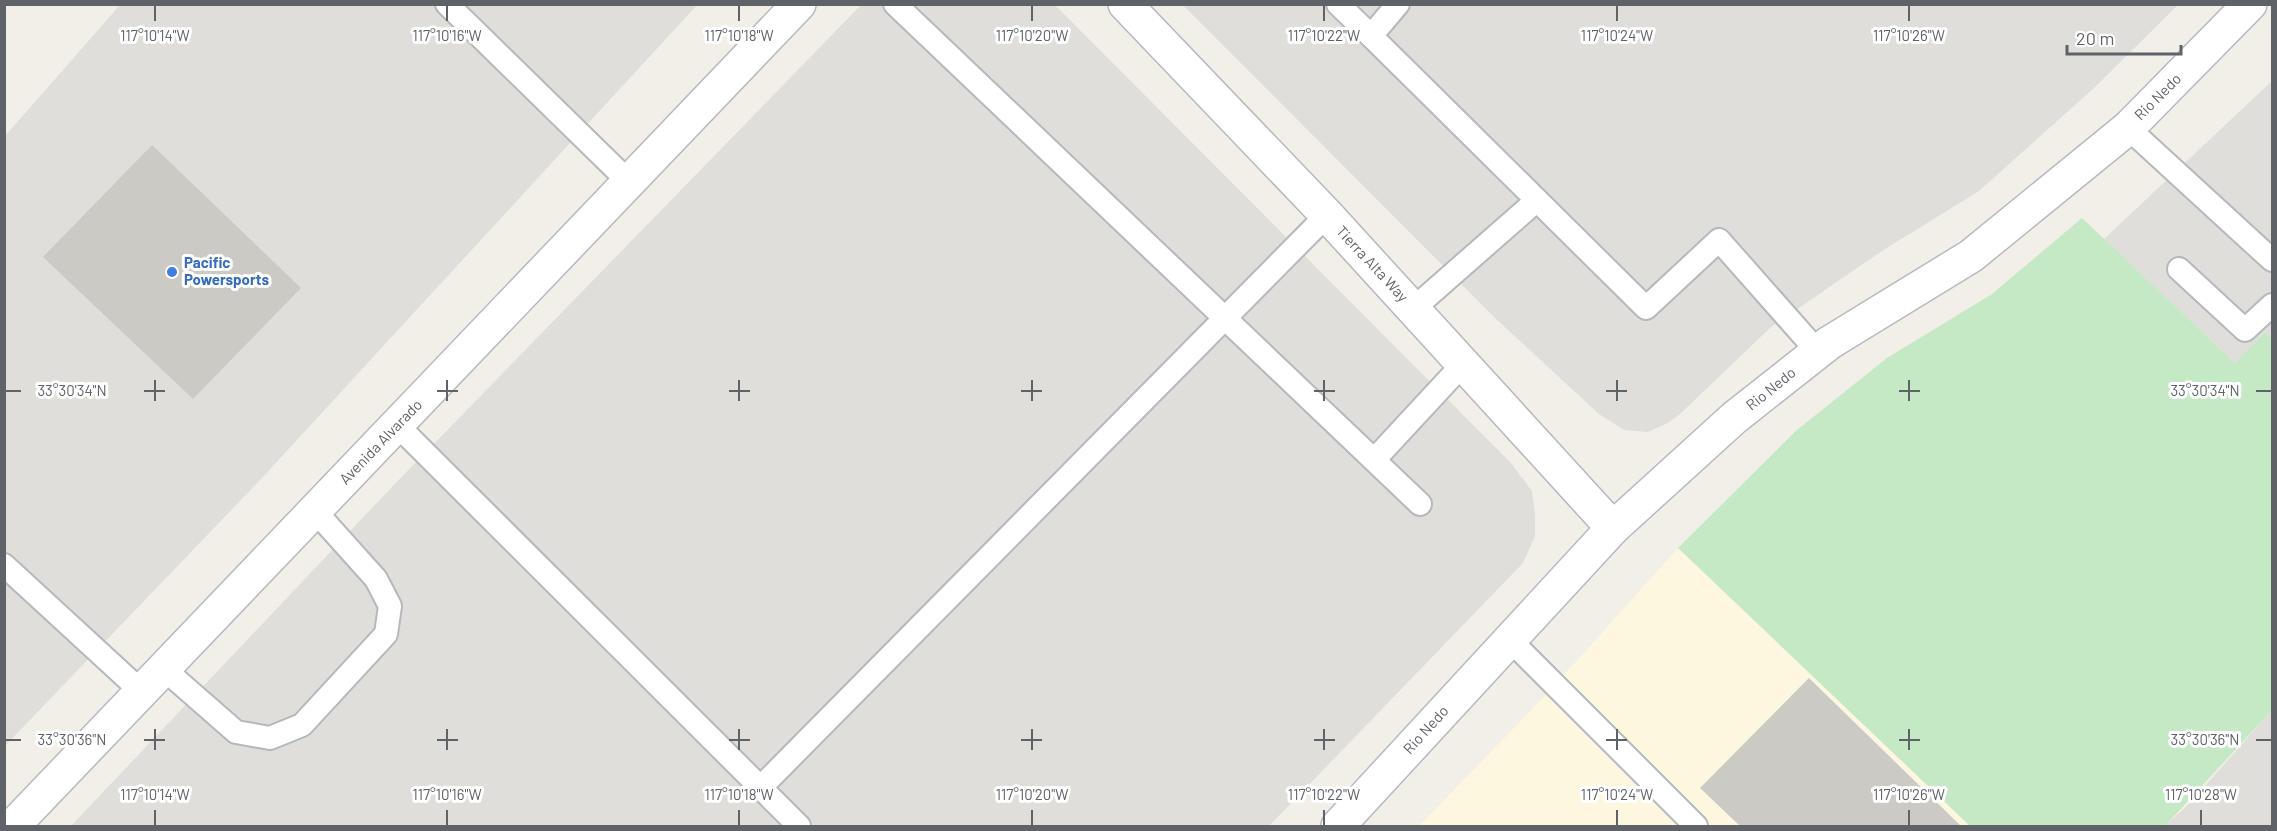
<svg xmlns="http://www.w3.org/2000/svg" width="2277" height="831" viewBox="0 0 2277 831" font-family="Barlow,sans-serif">
	<rect width="100%" height="100%" fill="#f1efe8"/>
	<polygon fill="#fef7e0" points="1678,548 1970,826 1419,826 1546,695"/>
	<g fill="#e0deda">
		<polygon points="120,5 697,5 261,479 5,746 5,136"/>
		<polygon points="861,5 1055,5 1510,462 1532,491 1535,515 1535,536 1523,563 1269,826 71,826 389,490"/>
		<polygon points="1183,5 2178,5 2093,89 1979,191 1882,251 1771,327 1680,414 1668,423 1648,432 1624,430 1599,414 1494,317"/>
		<polygon points="2272,81 2272,339 2265,332 2235,363 2104,239"/>
		<polygon points="2272,710 2272,826 2165,826 2191,802"/>
	</g>
	<polygon fill="#c5e8c5" points="2082,218 2235,363 2265,332 2272,339 2272,710 2165,826 1970,826 1678,548 1797,430 1887,358 1992,294"/>
	<g fill="#cccac5">
		<polygon points="152,145 301,288 193,399 43,257"/>
		<polygon points="1809,678 1961,826 1740,826 1700,788"/>
	</g>
	<g fill="none" stroke-linecap="round" stroke-linejoin="round">
		<defs>
			<g id="lane">
				<polyline points="447,4 629,182"/>
				<polyline points="895,4 1420,504"/>
				<polyline points="1338,4 1371,36"/>
				<polyline points="1398,4 1371,36 1646,308 1719,240 1818,352"/>
				<polyline points="2128,128 2272,260"/>
				<polyline points="2179,269 2245,330 2272,305"/>
				<polyline points="1413,309 1536,201"/>
				<polyline points="397,425 799,826"/>
				<polyline points="1374,460 1463,364"/>
				<polyline points="4,565 142,692"/>
				<polyline points="1509,639 1696,826"/>
				<polyline points="164,669 236,732 270,738 302,725 386,634 390,606 376,579 315,511"/>
				<polyline points="760,788 1327,215"/>
			</g>
			<polyline id="street" points="1125,4 1327,215 1613,528"/>
			<g id="secondary">
				<polyline points="13,826 799,4"/>
				<polyline points="1338,826 1613,528 1734,418 1829,343 1971,256 2128,128 2250,4"/>
			</g>
		</defs>
		<use href="#lane" stroke="#b5b8bc" stroke-width="26"/>
		<use href="#street" stroke="#b5b8bc" stroke-width="36"/>
		<use href="#secondary" stroke="#b6babf" stroke-width="36"/>
		<use href="#lane" stroke="#fff" stroke-width="22"/>
		<use href="#street" stroke="#fff" stroke-width="33"/>
		<use href="#secondary" stroke="#fff" stroke-width="33"/>
	</g>
	<path fill="none" stroke="#5f6368" stroke-width="2" d="M155,6V21M447,6V21M739,6V21M1032,6V21M1324,6V21M1617,6V21M1909,6V21M155,380V401M447,380V401M739,380V401M1032,380V401M1324,380V401M1617,380V401M1909,380V401M6,391H21M144,391H165M437,391H458M729,391H750M1021,391H1042M1314,391H1335M1606,391H1627M1899,391H1920M2256,391H2271M155,729V750M447,729V750M739,729V750M1032,729V750M1324,729V750M1617,729V750M1909,729V750M6,740H21M144,740H165M437,740H458M729,740H750M1021,740H1042M1314,740H1335M1606,740H1627M1899,740H1920M2256,740H2271M155,810V825M447,810V825M739,810V825M1032,810V825M1324,810V825M1617,810V825M1909,810V825M2201,810V825"/>
	<circle fill="#3f7fe0" stroke="#fff" stroke-width="2" cx="172" cy="272" r="6"/>
	<g text-anchor="middle" stroke-width="6" stroke-linejoin="round" paint-order="stroke">
		<g font-size="15" fill="#5f6368" stroke="#fff">
			<text transform="translate(2158 97) rotate(-45)" y="5">Rio Nedo</text>
			<text transform="translate(1372 264) rotate(47)" y="5">Tierra Alta Way</text>
			<text transform="translate(1771 389) rotate(-39)" y="5">Rio Nedo</text>
			<text transform="translate(381 442) rotate(-46)" y="5">Avenida Alvarado</text>
			<text transform="translate(1426 730) rotate(-48)" y="5">Rio Nedo</text>
		</g>
		<g font-size="15" font-weight="bold" fill="#366cbe" stroke="#fff" text-anchor="start">
			<text x="184" y="268">Pacific<tspan x="184" dy="17">Powersports</tspan></text>
		</g>
	</g>
	<g font-size="15" text-anchor="middle" fill="#5f6368" stroke="#fff" stroke-width="6" stroke-linejoin="round" paint-order="stroke">
		<text x="155" y="41">117°10'14"W</text>
		<text x="447" y="41">117°10'16"W</text>
		<text x="739" y="41">117°10'18"W</text>
		<text x="1032" y="41">117°10'20"W</text>
		<text x="1324" y="41">117°10'22"W</text>
		<text x="1617" y="41">117°10'24"W</text>
		<text x="1909" y="41">117°10'26"W</text>
		<text x="2205" y="396">33°30'34"N</text>
		<text x="72" y="396">33°30'34"N</text>
		<text x="2205" y="745">33°30'36"N</text>
		<text x="72" y="745">33°30'36"N</text>
		<text x="155" y="800">117°10'14"W</text>
		<text x="447" y="800">117°10'16"W</text>
		<text x="739" y="800">117°10'18"W</text>
		<text x="1032" y="800">117°10'20"W</text>
		<text x="1324" y="800">117°10'22"W</text>
		<text x="1617" y="800">117°10'24"W</text>
		<text x="1909" y="800">117°10'26"W</text>
		<text x="2201" y="800">117°10'28"W</text>
	</g>
	<rect width="2277" height="831" fill="none" stroke="#5f6368" stroke-width="12"/>
	<path d="M2067 45v9h114v-9" fill="none" stroke="#5f6368" stroke-width="3"/>
	<text x="2076" y="45" font-size="18" fill="#5f6368" stroke="#ffffff" stroke-width="4.5" paint-order="stroke">20 m</text>
</svg>
